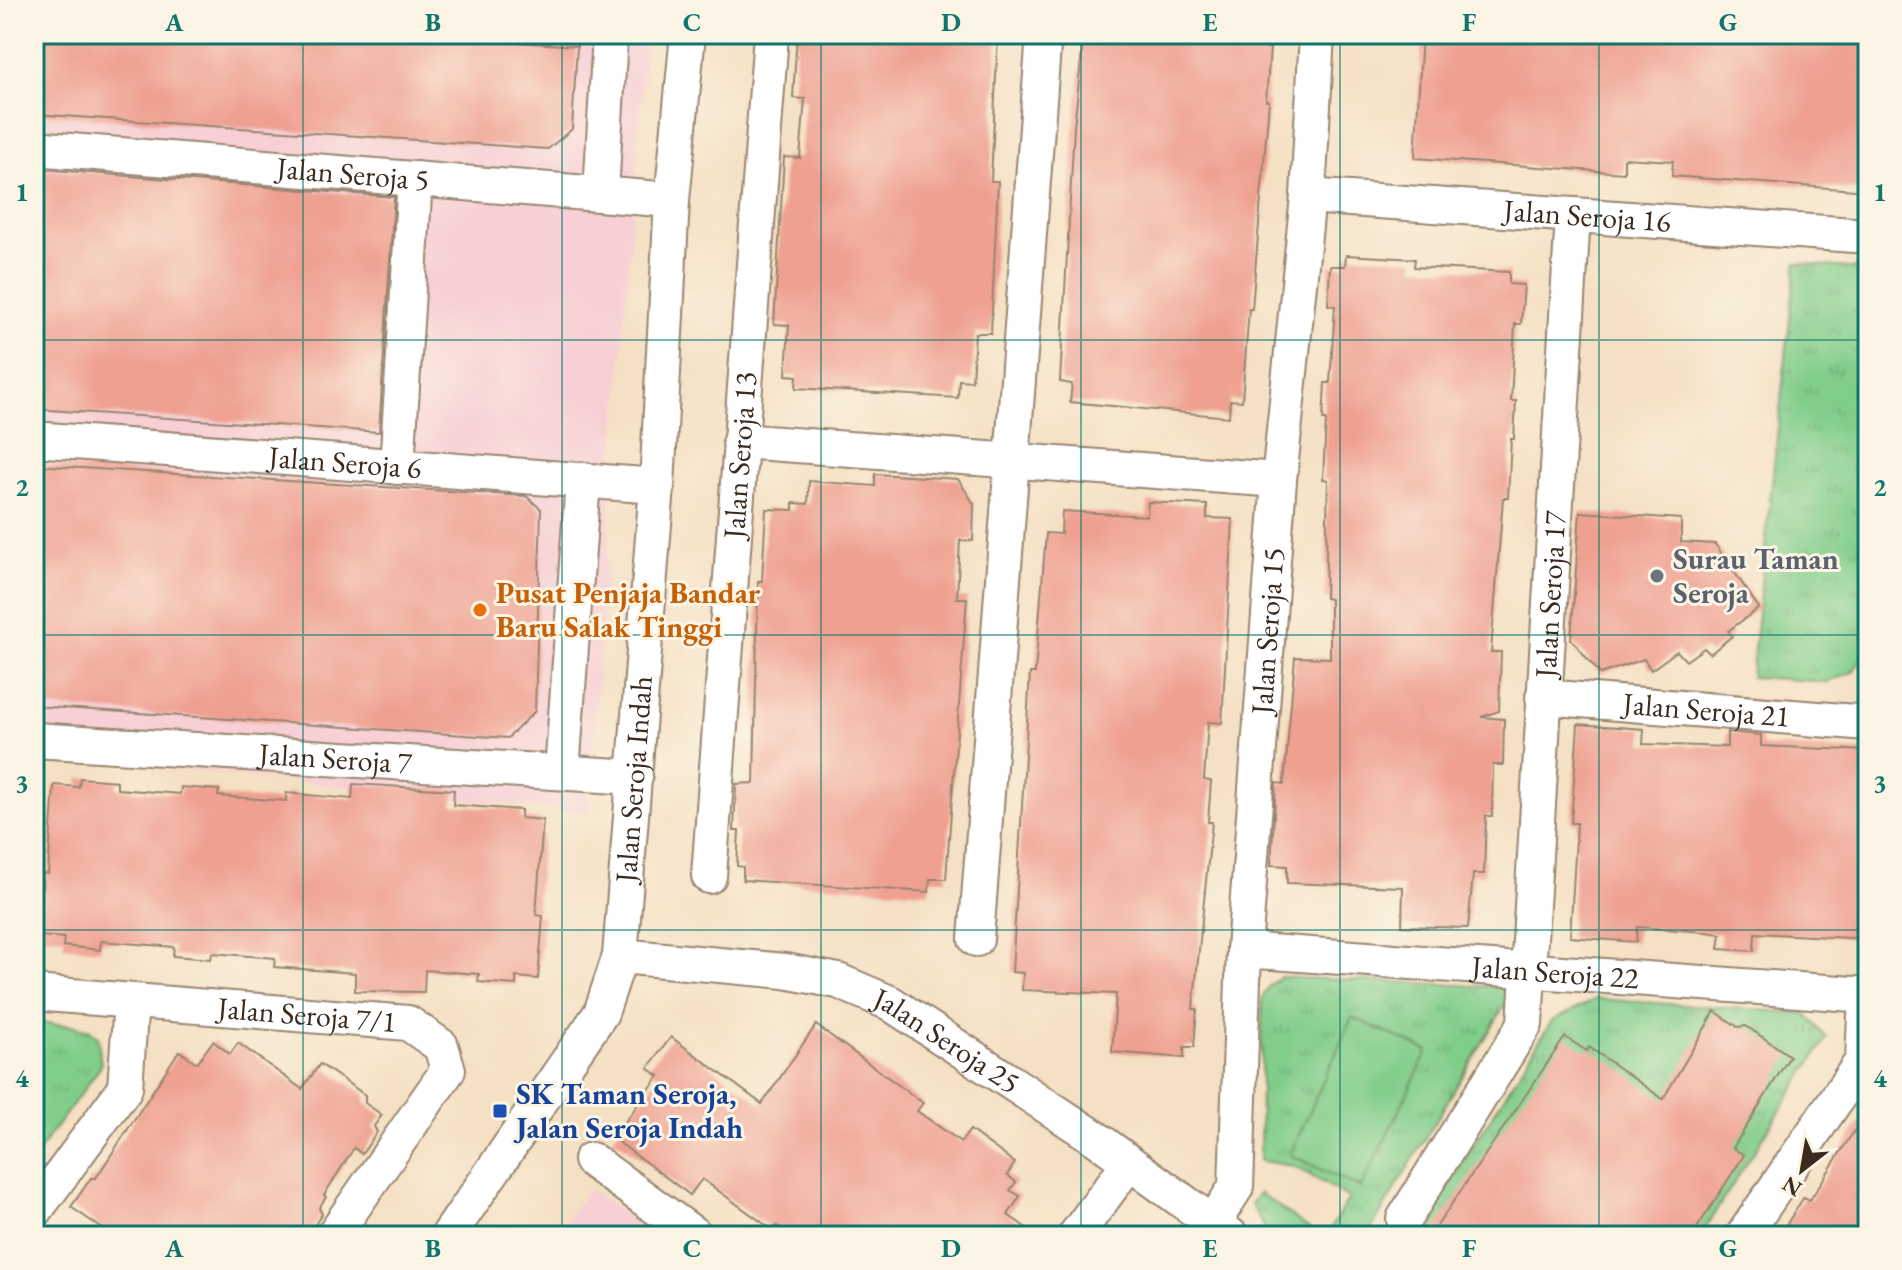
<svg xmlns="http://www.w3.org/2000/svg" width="1902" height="1270" viewBox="0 0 1902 1270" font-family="'EB Garamond',serif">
	<defs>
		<pattern id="grass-tufts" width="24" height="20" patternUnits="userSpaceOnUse" patternTransform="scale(2)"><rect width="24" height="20" fill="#81cd8a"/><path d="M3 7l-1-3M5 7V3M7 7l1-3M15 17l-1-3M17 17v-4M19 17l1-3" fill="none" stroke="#70b077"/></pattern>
	</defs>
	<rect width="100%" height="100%" fill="#fcf5e5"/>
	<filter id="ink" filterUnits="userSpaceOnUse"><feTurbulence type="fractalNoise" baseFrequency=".0125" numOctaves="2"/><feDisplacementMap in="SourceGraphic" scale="16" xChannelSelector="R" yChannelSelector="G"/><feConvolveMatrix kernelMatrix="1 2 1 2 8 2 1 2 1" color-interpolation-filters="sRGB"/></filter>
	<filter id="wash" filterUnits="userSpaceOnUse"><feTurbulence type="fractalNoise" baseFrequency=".006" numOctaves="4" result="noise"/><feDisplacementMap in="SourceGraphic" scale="32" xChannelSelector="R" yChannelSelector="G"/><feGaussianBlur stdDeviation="1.8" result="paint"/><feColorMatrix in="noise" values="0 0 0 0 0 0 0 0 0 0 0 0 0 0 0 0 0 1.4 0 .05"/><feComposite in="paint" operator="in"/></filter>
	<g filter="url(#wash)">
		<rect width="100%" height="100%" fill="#f4e0c3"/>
		<g fill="#f7cfd4">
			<polygon points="34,34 646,34 588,813 34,753"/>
			<polygon points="589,1189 654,1236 555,1236"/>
		</g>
		<g fill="url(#grass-tufts)" stroke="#5e7c54" stroke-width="2">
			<polygon points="1796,263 1868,270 1868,648 1853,672 1828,682 1751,677"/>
			<polygon points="1280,977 1506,987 1511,995 1367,1236 1326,1236 1349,1198 1294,1166 1260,1161 1262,999 1268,987"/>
			<polygon points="1596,999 1805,1013 1827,1038 1700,1236 1416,1236 1552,1021"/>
			<polygon points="34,1022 76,1026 90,1030 98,1037 101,1066 34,1157"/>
			<polygon points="1259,1193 1267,1198 1319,1236 1269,1236 1251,1204"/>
		</g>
		<g fill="#81cd8a" stroke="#5e7c54" stroke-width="2">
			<polygon points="34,768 45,769 34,872"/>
			<polygon points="1352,1017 1428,1051 1361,1188 1290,1155"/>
		</g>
		<g id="blocks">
			<g fill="#efa091">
				<polygon points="34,34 401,34 577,46 572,129 548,149 34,114"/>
				<polygon points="797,34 998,34 991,181 998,181 991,333 975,333 972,381 959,380 958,398 796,388 797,376 786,375 789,325 774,324 784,157 800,158 805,99 793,98"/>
				<polygon points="1084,34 1251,34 1250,46 1270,48 1266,101 1269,101 1252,309 1249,309 1242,401 1230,400 1229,417 1070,402 1072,384 1060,382 1074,127"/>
				<polygon points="1422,34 1868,34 1868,191 1672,176 1673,161 1624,158 1624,173 1415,158"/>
				<polygon points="41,169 394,197 379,432 34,409 34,271"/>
				<polygon points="1346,255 1415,259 1414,267 1509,272 1509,284 1524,285 1521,324 1515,324 1511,401 1516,401 1514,439 1511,439 1508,498 1503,498 1491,652 1501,652 1499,711 1481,717 1504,719 1503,765 1493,765 1492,816 1486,816 1484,874 1473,874 1468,928 1402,926 1403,887 1287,883 1287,866 1271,865 1276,783 1284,784 1295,657 1330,658 1330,599 1325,598 1328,480 1323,479 1326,420 1323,420 1325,383 1330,383 1335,306 1328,305 1330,266 1345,266"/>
				<polygon points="34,465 526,496 541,509 535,711 508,738 34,706"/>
				<polygon points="875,474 958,479 974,504 973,541 960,540 957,598 967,598 946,879 930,879 929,892 743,880 743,867 737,866 739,831 734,831 736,784 754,783 758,581 762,581 766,509 793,510 793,503 808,504 809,481 875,486"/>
				<polygon points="1148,502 1207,505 1207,518 1233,519 1222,723 1208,722 1204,780 1211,781 1208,822 1212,822 1193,1009 1197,1009 1194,1047 1184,1047 1184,1058 1112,1052 1116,994 1022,990 1023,973 1012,972 1030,673 1035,673 1046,533 1061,534 1062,511 1147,516"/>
				<polygon points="1580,512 1681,519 1681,542 1715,544 1759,608 1728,631 1732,636 1710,654 1704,648 1686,661 1677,651 1651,670 1644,659 1600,674 1571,639"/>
				<polygon points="1578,724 1644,729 1643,744 1727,747 1727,732 1761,735 1761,746 1868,751 1868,939 1755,933 1754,951 1719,949 1721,934 1705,932 1637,927 1636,942 1570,937 1577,823 1571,823"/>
				<polygon points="80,778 117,781 117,789 180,794 181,787 219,790 218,796 286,801 286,793 352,799 353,784 454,790 453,805 521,810 521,818 543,820 536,915 543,916 538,979 516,977 516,985 478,982 479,974 425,970 424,992 355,991 355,973 274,967 275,958 212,953 211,959 173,956 174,947 101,941 100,950 63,946 64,938 39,936 43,873 48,874 54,785 79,787"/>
				<polygon points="1715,1011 1738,1027 1746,1026 1790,1056 1733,1148 1744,1155 1692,1236 1430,1236 1565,1037 1587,1051 1589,1047 1663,1099"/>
				<polygon points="816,1025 923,1103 917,1111 961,1142 970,1130 1015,1163 1007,1175 1016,1182 1010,1190 1020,1196 1008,1215 1038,1236 791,1236 777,1226 774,1231 702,1179 690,1195 613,1138 659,1076 648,1068 671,1037 762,1104"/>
				<polygon points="213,1041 230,1054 238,1043 302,1089 320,1064 365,1095 365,1103 382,1115 374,1126 377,1132 362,1154 354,1148 324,1195 326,1197 319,1208 322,1214 307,1236 113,1236 71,1207 91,1178 96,1178 179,1051 197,1063"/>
				<polygon points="1868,1109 1868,1236 1779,1236 1804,1197 1810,1200"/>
			</g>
		</g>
	</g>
	<g filter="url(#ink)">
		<use href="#blocks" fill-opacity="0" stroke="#988570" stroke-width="2"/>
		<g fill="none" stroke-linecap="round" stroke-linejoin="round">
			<defs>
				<g id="minor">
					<path id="s1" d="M34,148L672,200"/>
					<polyline points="601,194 610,34"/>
					<path id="s2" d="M1308,196L1868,236"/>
					<path id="s3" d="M34,439L657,486"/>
					<polyline points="740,441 1279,480"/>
					<polyline points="397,467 415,179"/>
					<path id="s4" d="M1543,697L1868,723"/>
					<path id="s5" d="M34,740L635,777"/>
					<polyline points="562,772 583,480"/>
					<path id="s6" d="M709,876L771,34"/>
					<polyline points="976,939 1044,34"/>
					<path id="s7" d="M1244,950L1868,995"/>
					<path id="s8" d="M620,956L785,971L838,981L890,1003L1097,1139L1231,1236"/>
					<path id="s9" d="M34,993L408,1023L441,1046L448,1070L333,1236"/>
					<polyline points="591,1160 696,1236"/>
					<polyline points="34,1212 125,1088 131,1001"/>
					<path id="s10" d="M1404,1219L1525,1024L1573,215"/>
					<path id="s11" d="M1213,1223L1236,1187L1244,950L1279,480L1308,196L1317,34"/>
					<path id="s12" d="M448,1236L601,1013L620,956L657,486L672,200L688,34"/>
					<polyline points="1075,1236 1129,1163"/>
					<polyline points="1743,1236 1863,1060 1866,995"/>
				</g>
			</defs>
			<use href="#minor" stroke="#988570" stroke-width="38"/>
			<use href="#minor" stroke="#fff" stroke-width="34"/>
		</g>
	</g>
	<path fill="none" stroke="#0f766e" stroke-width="2" stroke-opacity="0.55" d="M303,34V1236M562,34V1236M821,34V1236M1081,34V1236M1340,34V1236M1599,34V1236M34,340H1868M34,635H1868M34,930H1868"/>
	<circle fill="#6b7280" stroke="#fcf5e5" stroke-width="3" cx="1657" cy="576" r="8"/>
	<circle fill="#e8710a" stroke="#fcf5e5" stroke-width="3" cx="480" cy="610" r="8"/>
	<rect fill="#1a4fb4" stroke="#fcf5e5" stroke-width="3" x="492" y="1103" width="16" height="16" rx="4"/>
	<g text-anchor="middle" stroke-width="6" stroke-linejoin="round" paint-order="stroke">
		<g font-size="30" fill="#3b2a1e" stroke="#fcf5e5">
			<text dy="10" stroke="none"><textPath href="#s1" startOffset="320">Jalan Seroja 5</textPath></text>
			<text dy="10" stroke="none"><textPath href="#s2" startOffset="280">Jalan Seroja 16</textPath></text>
			<text dy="10" stroke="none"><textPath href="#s6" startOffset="422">Jalan Seroja 13</textPath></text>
			<text dy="10" stroke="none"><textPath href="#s3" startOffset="312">Jalan Seroja 6</textPath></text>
			<text dy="10" stroke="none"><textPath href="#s10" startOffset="660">Jalan Seroja 17</textPath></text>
			<text dy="10" stroke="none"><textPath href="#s11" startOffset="600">Jalan Seroja 15</textPath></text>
			<text dy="10" stroke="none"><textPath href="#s4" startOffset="164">Jalan Seroja 21</textPath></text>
			<text dy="10" stroke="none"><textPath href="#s5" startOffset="302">Jalan Seroja 7</textPath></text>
			<text dy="10" stroke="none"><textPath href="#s12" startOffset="508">Jalan Seroja Indah</textPath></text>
			<text dy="10" stroke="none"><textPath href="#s7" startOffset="312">Jalan Seroja 22</textPath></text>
			<text dy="10" stroke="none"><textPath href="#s9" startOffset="274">Jalan Seroja 7/1</textPath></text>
			<text dy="10" stroke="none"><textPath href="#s8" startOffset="344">Jalan Seroja 25</textPath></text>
		</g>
		<g font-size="30" font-weight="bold" fill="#5b616d" stroke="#fcf5e5" text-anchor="start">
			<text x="1673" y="569">Surau Taman<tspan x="1673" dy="34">Seroja</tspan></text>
		</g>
		<g font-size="30" font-weight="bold" fill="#c56008" stroke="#fcf5e5" text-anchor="start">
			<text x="496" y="603">Pusat Penjaja Bandar<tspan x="496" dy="34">Baru Salak Tinggi</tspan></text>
		</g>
		<g font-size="30" font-weight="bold" fill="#164399" stroke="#fcf5e5" text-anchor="start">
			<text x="516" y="1104">SK Taman Seroja,<tspan x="516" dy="34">Jalan Seroja Indah</tspan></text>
		</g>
	</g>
	<rect width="1902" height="1270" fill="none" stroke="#fcf5e5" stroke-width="88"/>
	<g transform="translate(1802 1170) rotate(211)" stroke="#fcf5e5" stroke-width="6" paint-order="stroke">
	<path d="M0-6L14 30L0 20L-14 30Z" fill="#3b2a1e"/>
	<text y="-12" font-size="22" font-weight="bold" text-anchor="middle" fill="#3b2a1e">N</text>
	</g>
	<rect x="44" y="44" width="1814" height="1182" fill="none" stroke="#0f766e" stroke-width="3"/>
	<g font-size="26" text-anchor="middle" font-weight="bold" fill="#0f766e">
		<text x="174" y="31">A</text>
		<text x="433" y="31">B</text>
		<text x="692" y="31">C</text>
		<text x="951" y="31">D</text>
		<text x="1210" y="31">E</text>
		<text x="1469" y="31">F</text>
		<text x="1728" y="31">G</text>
		<text x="22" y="201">1</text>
		<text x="1880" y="201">1</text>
		<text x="22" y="496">2</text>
		<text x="1880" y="496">2</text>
		<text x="22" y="792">3</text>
		<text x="1880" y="792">3</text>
		<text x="22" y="1087">4</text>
		<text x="1880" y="1087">4</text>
		<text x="174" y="1257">A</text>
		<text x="433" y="1257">B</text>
		<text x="692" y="1257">C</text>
		<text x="951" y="1257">D</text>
		<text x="1210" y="1257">E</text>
		<text x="1469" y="1257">F</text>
		<text x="1728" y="1257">G</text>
	</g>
</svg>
